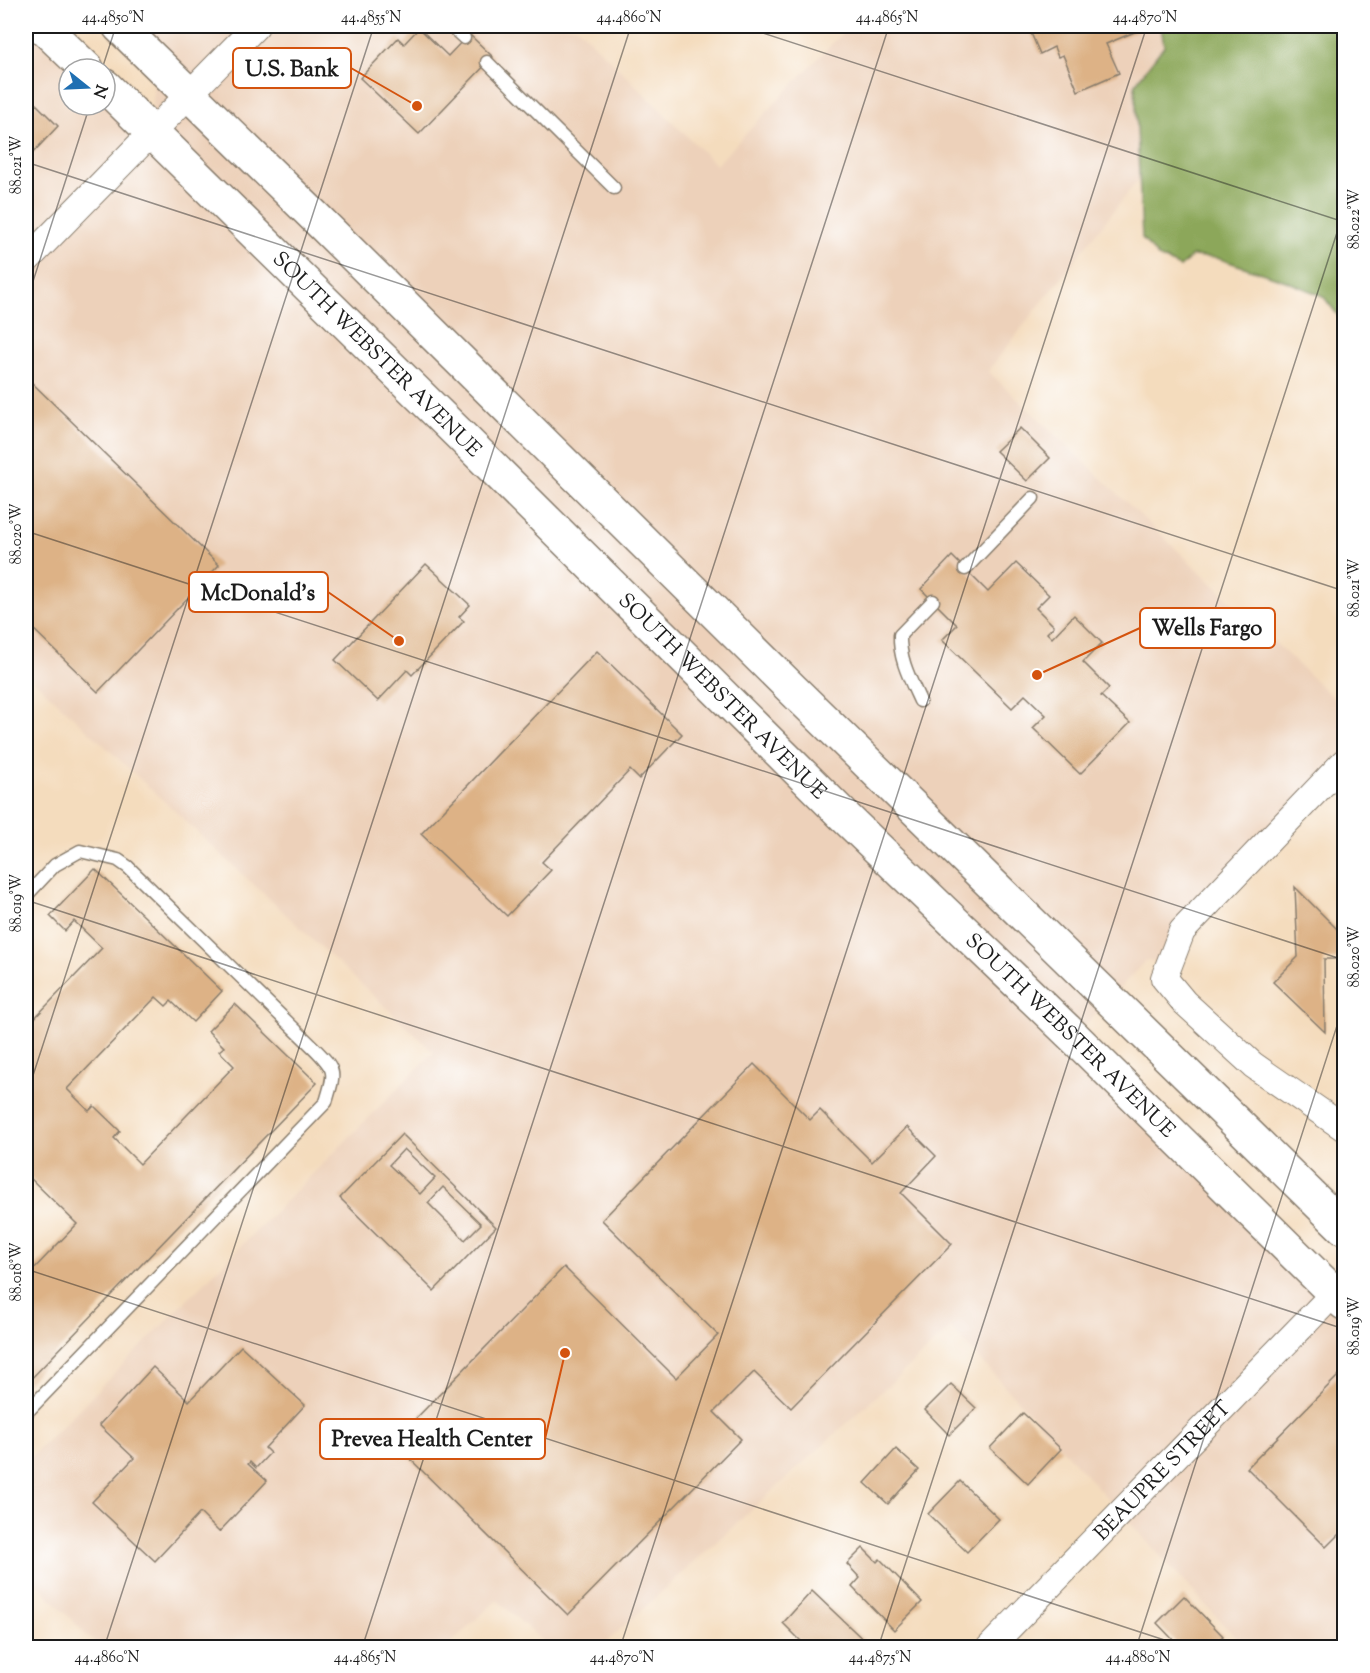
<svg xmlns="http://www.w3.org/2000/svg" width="1370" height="1673" viewBox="0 0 1370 1673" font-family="'Sorts Mill Goudy',serif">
	<rect width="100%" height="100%" fill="#fff"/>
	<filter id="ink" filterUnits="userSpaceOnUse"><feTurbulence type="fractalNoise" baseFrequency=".0167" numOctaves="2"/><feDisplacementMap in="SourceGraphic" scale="12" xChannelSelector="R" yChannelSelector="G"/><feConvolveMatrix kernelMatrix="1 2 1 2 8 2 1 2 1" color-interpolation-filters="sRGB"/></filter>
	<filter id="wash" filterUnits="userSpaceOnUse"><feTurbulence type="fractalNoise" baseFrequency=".008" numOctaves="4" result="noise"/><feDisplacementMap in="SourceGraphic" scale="24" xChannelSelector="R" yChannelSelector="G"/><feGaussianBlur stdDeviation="1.35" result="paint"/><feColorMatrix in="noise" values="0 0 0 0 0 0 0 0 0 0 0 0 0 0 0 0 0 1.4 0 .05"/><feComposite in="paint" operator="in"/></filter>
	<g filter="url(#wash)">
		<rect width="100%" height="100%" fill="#f4dcbd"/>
		<polygon fill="#edd1ba" points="26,26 42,26 69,69 69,105 105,105 152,131 154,61 119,26 576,26 716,165 849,26 1202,26 1222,73 988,371 1344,708 1344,762 1169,964 1146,960 1074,1037 1344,1303 1344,1647 1244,1647 951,1328 601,1647 549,1647 497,1600 447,1647 98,1647 26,1572 26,1462 434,1052 26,673"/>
		<polygon fill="#8ca75a" stroke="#54623b" stroke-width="1.5" points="1161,26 1344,26 1344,323 1323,296 1286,281 1217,258 1192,256 1180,267 1158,257 1142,238 1135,84 1164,46"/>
		<g id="blocks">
			<g fill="#ddb286" fill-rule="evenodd">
				<polygon points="1028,26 1149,26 1106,44 1119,73 1078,91 1063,55 1058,57 1054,47 1040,54"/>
				<polygon points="419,28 448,56 469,34 493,57 419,134 360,78 398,38 404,44"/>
				<polygon points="26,94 58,126 26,160"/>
				<polygon points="26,377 219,565 98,692 26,622"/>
				<polygon points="1020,428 1050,458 1027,481 996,451"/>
				<polygon points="952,556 988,592 1016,563 1049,595 1036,608 1054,626 1047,633 1052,638 1074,615 1102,643 1083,662 1109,688 1101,696 1130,723 1080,774 1033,728 1046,715 1025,695 1012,708 942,640 957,625 921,589"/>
				<polygon points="426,564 470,605 459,617 464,621 412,675 407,670 378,701 335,660"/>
				<polygon points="597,651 682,734 639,779 630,770 542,862 551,870 507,916 421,834"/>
				<polygon points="95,869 222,991 193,1022 171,1001 166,1006 156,997 67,1089 89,1111 94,1106 120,1131 114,1138 140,1164 234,1066 219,1051 224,1047 208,1031 235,1004 317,1083 26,1384 26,1277 77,1224 26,1174 26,1027 102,948 74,921 65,931 50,916"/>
				<polygon points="1295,887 1344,936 1344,959 1324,959 1325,1032 1273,982 1298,957"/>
				<polygon points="754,1064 810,1120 820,1110 872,1162 907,1127 936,1156 901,1193 952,1244 791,1408 754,1372 714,1412 741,1439 568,1615 393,1442 564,1267 676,1378 718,1335 602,1220"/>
				<path d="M402,1134L496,1227L434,1291L340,1198ZM404,1149L435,1178L420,1194L389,1165ZM443,1187L481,1224L465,1240L428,1203Z"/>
				<polygon points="241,1346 305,1405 265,1448 270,1453 256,1468 250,1462 248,1464 267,1481 219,1532 200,1513 155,1561 92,1502 134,1458 99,1425 153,1367 189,1401"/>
				<polygon points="1343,1371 1344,1373 1344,1529 1326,1547 1247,1468"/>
				<polygon points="951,1384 976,1408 949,1435 925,1410"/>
				<polygon points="1023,1413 1061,1449 1028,1484 990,1448"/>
				<polygon points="896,1449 919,1470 888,1504 865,1483"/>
				<polygon points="960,1481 999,1519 967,1552 928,1514"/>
				<polygon points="863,1548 877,1562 880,1559 922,1602 894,1630 852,1587 860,1578 847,1564"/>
				<polygon points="812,1591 872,1648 808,1648 783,1623"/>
				<polygon points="1184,1596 1223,1636 1219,1640 1226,1648 1181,1648 1157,1623"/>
			</g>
		</g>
	</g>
	<g filter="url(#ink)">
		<use href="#blocks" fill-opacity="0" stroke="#887c6c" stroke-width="1.5"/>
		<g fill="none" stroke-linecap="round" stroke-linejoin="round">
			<defs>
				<g id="lane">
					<polyline points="451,26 464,38"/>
					<polyline points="487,62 614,188"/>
					<polyline points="965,569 1033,498"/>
					<path d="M920,701C910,679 899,659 900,635L933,601"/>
					<path d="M26,896L55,865L80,851L118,860L128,867L314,1048C337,1071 335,1072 326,1102L26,1413"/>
				</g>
				<g id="street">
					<polyline points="26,261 256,26"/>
					<polyline points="1344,762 1182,931 1164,978 1184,1002 1253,1065 1344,1128"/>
					<path id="s1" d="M989,1648L1344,1283"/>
				</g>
				<g id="secondary">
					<polyline points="42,26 87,69"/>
					<polyline points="119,26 312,214 792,689 1344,1228"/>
					<path id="s2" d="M105,86L459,434L844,816L1074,1037L1344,1303"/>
				</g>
			</defs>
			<use href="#lane" stroke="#887c6c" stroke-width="15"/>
			<use href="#street" stroke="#887c6c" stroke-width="28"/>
			<use href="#secondary" stroke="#887c6c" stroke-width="36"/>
			<use href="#lane" stroke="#fff" stroke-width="12"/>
			<use href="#street" stroke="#fff" stroke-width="26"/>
			<use href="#secondary" stroke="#fff" stroke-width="33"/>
		</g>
	</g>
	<path fill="none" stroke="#1c1c1c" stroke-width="1.5" stroke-opacity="0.45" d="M741,26L1344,222M102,69L116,26M26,162L1344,591M26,303L90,105M26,531L1344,960M26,900L1344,1329M26,1097L374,26M26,1269L1189,1648M26,1639L53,1648M104,1648L631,26M362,1648L889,26M620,1648L1147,26M878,1648L1344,211M1136,1648L1344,1004"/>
	<g text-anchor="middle" stroke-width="4.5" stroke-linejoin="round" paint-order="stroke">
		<g font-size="21" fill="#1c1c1c" stroke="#fff">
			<text dy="7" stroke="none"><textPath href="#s2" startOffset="382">SOUTH WEBSTER AVENUE</textPath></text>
			<text dy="7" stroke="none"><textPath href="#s2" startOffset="868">SOUTH WEBSTER AVENUE</textPath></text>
			<text dy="7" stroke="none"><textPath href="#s2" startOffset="1354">SOUTH WEBSTER AVENUE</textPath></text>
			<text dy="7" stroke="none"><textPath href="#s1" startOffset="248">BEAUPRE STREET</textPath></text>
		</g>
	</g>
	<path fill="none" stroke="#d4530e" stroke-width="2" d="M417 106L351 68M399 641L328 592M1037 675L1140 628M565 1353L545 1439"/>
	<g fill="#d4530e" stroke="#fff" stroke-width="2">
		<circle cx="417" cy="106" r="6"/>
		<circle cx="399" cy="641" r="6"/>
		<circle cx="1037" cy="675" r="6"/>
		<circle cx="565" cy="1353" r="6"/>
	</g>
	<g fill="#fff" stroke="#d4530e" stroke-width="2">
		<rect x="233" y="48" width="118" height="40" rx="6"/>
		<rect x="189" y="572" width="139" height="40" rx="6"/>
		<rect x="1140" y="608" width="135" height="40" rx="6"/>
		<rect x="320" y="1419" width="225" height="40" rx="6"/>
	</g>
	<g font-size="22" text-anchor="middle" font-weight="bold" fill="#1c1c1c">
		<text x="292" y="76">U.S. Bank</text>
		<text x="258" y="600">McDonald's</text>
		<text x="1207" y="635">Wells Fargo</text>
		<text x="432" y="1446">Prevea Health Center</text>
	</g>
	<rect width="1370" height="1673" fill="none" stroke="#fff" stroke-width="66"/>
	<g transform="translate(87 87) rotate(108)"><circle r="28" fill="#ffffff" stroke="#a4a4a4" stroke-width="1.5"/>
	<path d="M0-4.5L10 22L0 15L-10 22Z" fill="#1f6fb2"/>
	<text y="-9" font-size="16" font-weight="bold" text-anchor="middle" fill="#1c1c1c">N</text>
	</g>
	<rect x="33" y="33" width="1304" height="1607" fill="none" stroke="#1c1c1c" stroke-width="2"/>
	<g font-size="15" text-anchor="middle" fill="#1c1c1c">
		<text x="113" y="22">44.4850°N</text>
		<text x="371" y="22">44.4855°N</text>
		<text x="629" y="22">44.4860°N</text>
		<text x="887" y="22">44.4865°N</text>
		<text x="1145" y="22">44.4870°N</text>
		<text transform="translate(16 165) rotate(-90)" y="5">88.021°W</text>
		<text transform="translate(1354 219) rotate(-90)" y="5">88.022°W</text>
		<text transform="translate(16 534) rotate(-90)" y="5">88.020°W</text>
		<text transform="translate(1354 588) rotate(-90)" y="5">88.021°W</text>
		<text transform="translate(16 903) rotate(-90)" y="5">88.019°W</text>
		<text transform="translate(1354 957) rotate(-90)" y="5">88.020°W</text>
		<text transform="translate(16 1272) rotate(-90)" y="5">88.018°W</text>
		<text transform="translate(1354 1326) rotate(-90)" y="5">88.019°W</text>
		<text x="107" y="1662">44.4860°N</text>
		<text x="365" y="1662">44.4865°N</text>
		<text x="622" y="1662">44.4870°N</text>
		<text x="880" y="1662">44.4875°N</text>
		<text x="1138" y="1662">44.4880°N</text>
	</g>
</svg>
